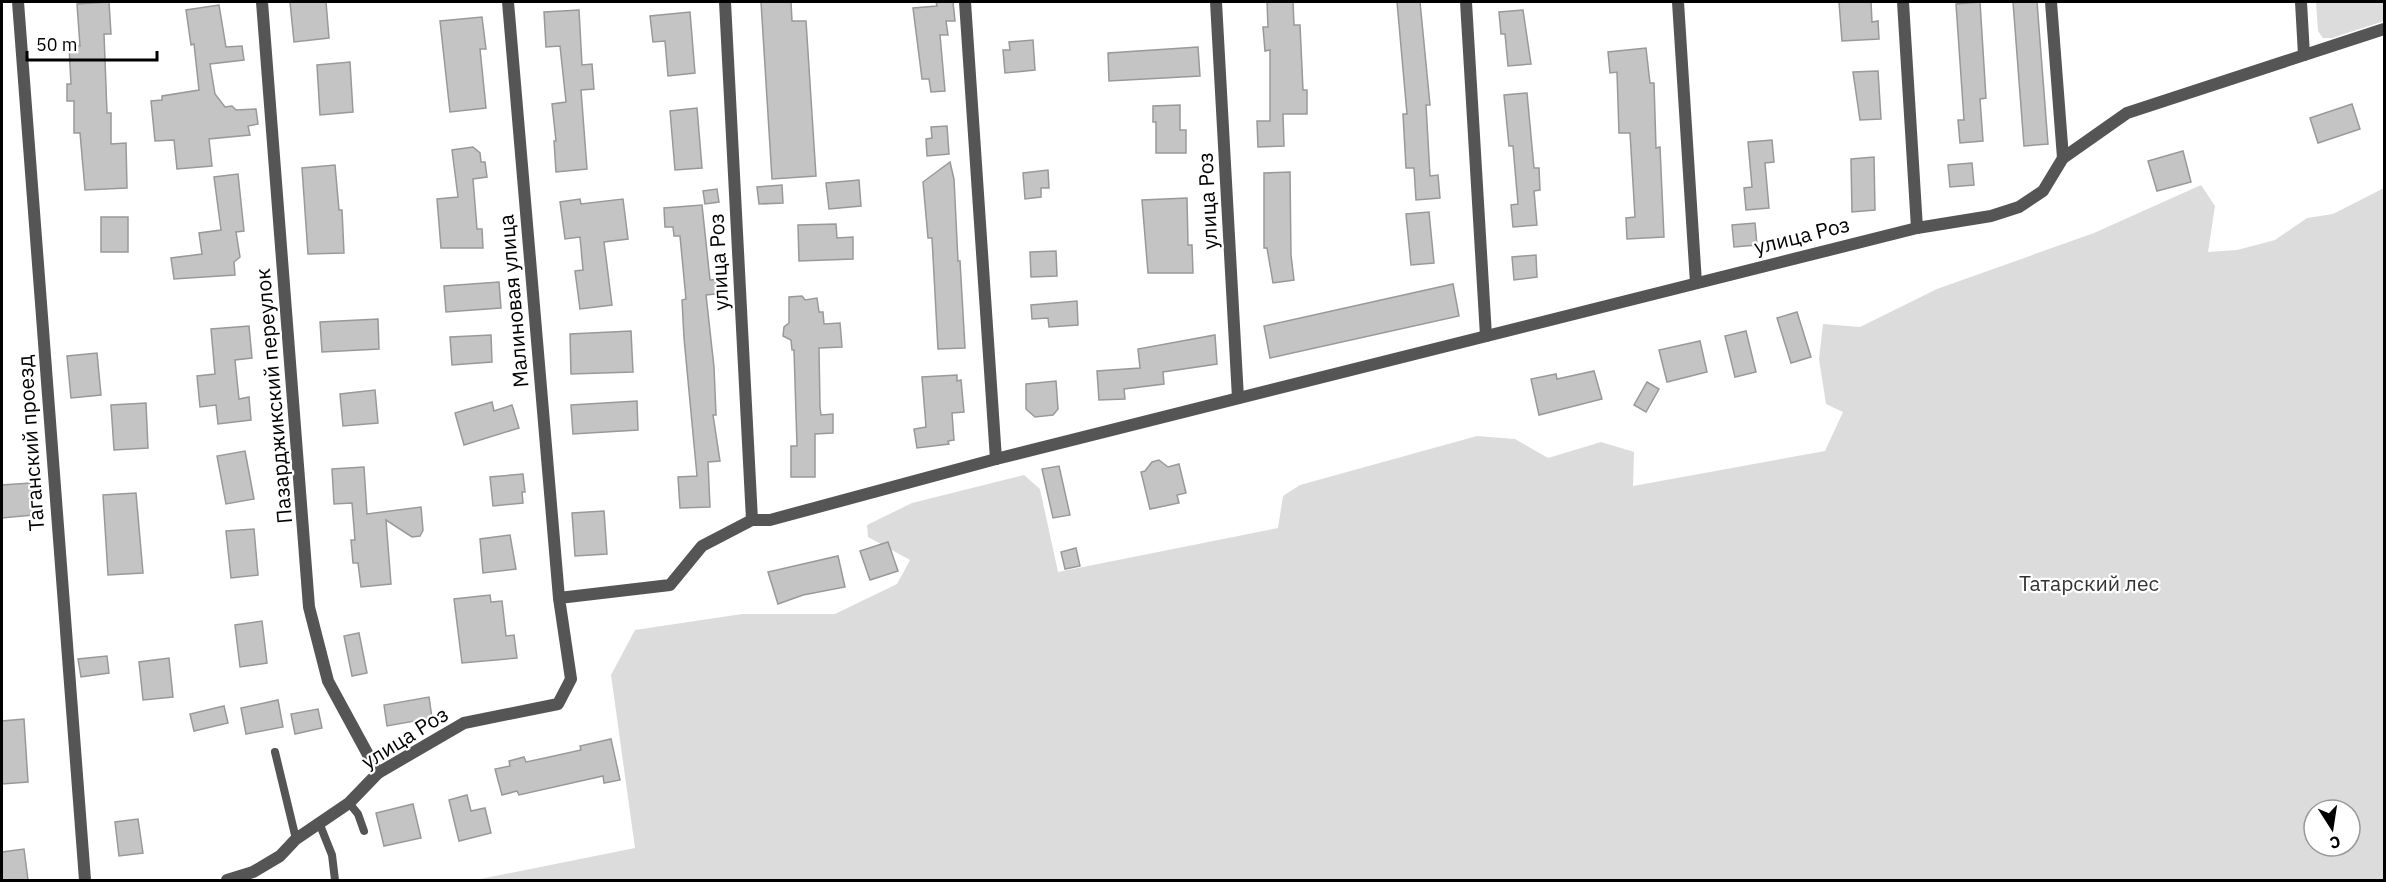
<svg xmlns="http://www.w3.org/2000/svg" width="2386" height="882" viewBox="0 0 2386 882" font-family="'IBM Plex Sans',sans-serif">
	<rect width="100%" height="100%" fill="#fff"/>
	<g fill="#dcdcdc" fill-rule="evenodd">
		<polygon points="2316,2 2384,2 2384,21 2332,38 2323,38 2318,31"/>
		<path d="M2201,185L2215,206L2208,252L2237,250L2275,240L2307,218L2333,214L2384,188V880H475L635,848L611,675L635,630L742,614H835L897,584L910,560L868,537L867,525L912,503L1024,475L1040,489L1058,572L1278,528L1283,496L1300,485L1477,436L1515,439L1548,458L1601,442L1634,452L1633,486L1825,451L1843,412L1826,404L1819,359L1823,324L1860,327L1937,289L2094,233ZM2314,810H2350V846H2314Z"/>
	</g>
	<g fill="#c4c4c4" stroke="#999" stroke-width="1.5">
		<polygon points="109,2 111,34 104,34 107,113 111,113 111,144 126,143 127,188 85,190 80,133 74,133 74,101 67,101 67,84 71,84 69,46 80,46 77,4"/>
		<polygon points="290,2 326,2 329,38 294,42"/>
		<polygon points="761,2 791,2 792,21 806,21 816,176 772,179"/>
		<polygon points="936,2 953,2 955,21 946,21 948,35 940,35 945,91 931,92 929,79 922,79 913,8 937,6"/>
		<polygon points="1267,2 1293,2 1294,25 1300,25 1303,90 1307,90 1307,114 1283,114 1284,146 1258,147 1257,121 1270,121 1270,50 1265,51 1263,27 1268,27"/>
		<polygon points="1397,2 1420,2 1430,105 1426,105 1430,176 1438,175 1440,198 1416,200 1414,168 1406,168 1403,114 1407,114"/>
		<polygon points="1839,2 1871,2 1872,22 1878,21 1879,39 1842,41"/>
		<polygon points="1980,2 1986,98 1980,99 1983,141 1960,143 1958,120 1964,120 1956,4"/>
		<polygon points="2013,2 2037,2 2048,144 2024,146"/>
		<polygon points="219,5 226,47 242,46 244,60 210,64 215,94 225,107 232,106 236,110 256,109 258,124 248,126 250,135 209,139 212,166 177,169 174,140 155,141 151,101 162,100 162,96 199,90 194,44 191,45 186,10"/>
		<polygon points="579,10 582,65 592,64 594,89 581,90 587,169 556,172 554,141 556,141 552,104 566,102 560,46 546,47 544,12"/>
		<polygon points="1523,10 1531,64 1508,66 1505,34 1501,34 1499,12"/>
		<polygon points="690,12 695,73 668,76 665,41 653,42 650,16"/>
		<polygon points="482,17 486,49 480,49 486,108 450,112 440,21"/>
		<polygon points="1033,40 1035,70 1005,73 1003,50 1010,50 1009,42"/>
		<polygon points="1198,47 1200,76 1109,81 1108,53"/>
		<polygon points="1646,48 1650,83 1654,83 1656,148 1660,147 1664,237 1627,239 1626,218 1635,217 1630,133 1619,133 1617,72 1610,73 1608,52"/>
		<polygon points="350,62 353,112 320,115 317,65"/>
		<polygon points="1878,71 1881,119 1860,120 1853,72"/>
		<polygon points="1527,93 1534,168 1539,168 1540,190 1534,191 1537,225 1513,227 1511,205 1518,204 1513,146 1509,146 1504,95"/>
		<polygon points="2352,104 2360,129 2318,143 2310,118"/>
		<polygon points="1180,105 1180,130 1186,130 1186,153 1156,153 1156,122 1153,122 1153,106"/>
		<polygon points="697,108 702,168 675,170 670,111"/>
		<polygon points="947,126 949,154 927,156 926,139 932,138 931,127"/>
		<polygon points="1772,140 1774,162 1765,163 1769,208 1746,210 1744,188 1752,187 1748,142"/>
		<polygon points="473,147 480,153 481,162 485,162 487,177 473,179 477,229 482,229 483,248 441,248 437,199 458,197 452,150"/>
		<polygon points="2183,151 2191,182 2157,191 2148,161"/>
		<polygon points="1874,157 1875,210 1852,212 1851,159"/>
		<polygon points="950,162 954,179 958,261 960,261 965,348 938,349 932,238 928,238 923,182"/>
		<polygon points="1972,163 1974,185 1950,187 1948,165"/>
		<polygon points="335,165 339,210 342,210 344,253 308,254 302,168"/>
		<polygon points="1048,170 1049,188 1041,188 1041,197 1025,199 1023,173"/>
		<polygon points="1290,172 1291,255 1294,280 1273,283 1267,248 1264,248 1264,173"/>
		<polygon points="238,174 244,231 236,232 240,257 234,262 235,275 174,279 171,258 202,254 199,233 221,230 214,177"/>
		<polygon points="859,180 861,206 829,209 826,183"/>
		<polygon points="782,185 783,203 759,204 757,187"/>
		<polygon points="717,189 719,202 705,204 703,191"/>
		<polygon points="1187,198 1188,245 1192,245 1193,273 1148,273 1142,200"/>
		<polygon points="580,199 581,204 623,199 628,239 604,242 612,305 580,309 575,271 583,270 580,237 565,239 560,202"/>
		<polygon points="702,205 710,280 724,279 725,293 706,295 714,367 716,415 713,415 720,461 708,462 710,507 680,508 678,477 697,476 684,338 682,300 686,299 680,236 674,236 673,227 665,227 664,208"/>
		<polygon points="1429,212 1434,263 1411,265 1406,214"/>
		<rect x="101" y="217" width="27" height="35"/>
		<polygon points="1755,223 1757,245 1734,247 1732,225"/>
		<polygon points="836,224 837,238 853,237 853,259 799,261 798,225"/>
		<polygon points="1056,251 1057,276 1031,277 1030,252"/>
		<polygon points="1536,255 1537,277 1514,280 1512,257"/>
		<polygon points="499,282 501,308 446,312 444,286"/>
		<polygon points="1453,284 1459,316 1270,358 1264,326"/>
		<polygon points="802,296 805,300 817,298 819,312 823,312 824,324 840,323 842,347 819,348 820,407 821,415 833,414 833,433 815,434 815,477 791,477 791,446 797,446 794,350 792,350 791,340 783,336 784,327 789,323 789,297"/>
		<polygon points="1077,301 1078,325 1049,327 1048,318 1032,319 1031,305"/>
		<polygon points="1797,312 1811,357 1791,363 1777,318"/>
		<polygon points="378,319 379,349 322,352 320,322"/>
		<polygon points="249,326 252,358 235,360 239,399 249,397 251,420 218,424 216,405 200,407 197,376 215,374 211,329"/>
		<polygon points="631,331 633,372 571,374 570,334"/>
		<polygon points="1746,331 1756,372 1735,377 1725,336"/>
		<polygon points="491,335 492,362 452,365 450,337"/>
		<polygon points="1215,335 1217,364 1163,372 1164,384 1124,389 1125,399 1099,400 1097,371 1140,368 1138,349"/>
		<polygon points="1700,341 1707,372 1667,382 1659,350"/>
		<polygon points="97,353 101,395 71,398 67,356"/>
		<polygon points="1594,371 1602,399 1539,415 1531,379 1556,374 1557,379"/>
		<polygon points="957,375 957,381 961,380 964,412 952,413 954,440 948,441 949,444 917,448 914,429 926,427 922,377"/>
		<polygon points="1056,381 1058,409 1053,415 1035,417 1026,409 1026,384"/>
		<polygon points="1647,382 1659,389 1646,412 1634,405"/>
		<polygon points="375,390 378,423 343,426 340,394"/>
		<polygon points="637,401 638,430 573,434 571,405"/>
		<polygon points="492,402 494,411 512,405 519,428 464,445 455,413"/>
		<polygon points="146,403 148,448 114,450 111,405"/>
		<polygon points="245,451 254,499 226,504 217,456"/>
		<polygon points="1159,460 1168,467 1179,464 1186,493 1177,495 1179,503 1150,509 1141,472 1145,471 1152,462"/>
		<polygon points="1059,466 1070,515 1053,518 1042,469"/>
		<polygon points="364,467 367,514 421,507 423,530 420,536 412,537 386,520 391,584 361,587 358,563 353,563 351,540 355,540 352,503 334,504 332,469"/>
		<polygon points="523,474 525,492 522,492 523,503 493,506 490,477"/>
		<polygon points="30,483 33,515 2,518 2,485"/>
		<polygon points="136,493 143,573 108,575 103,495"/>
		<polygon points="604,511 607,554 575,556 572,513"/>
		<polygon points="254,529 258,575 231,578 226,531"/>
		<polygon points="510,535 516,569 483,573 480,539"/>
		<polygon points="888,542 898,571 870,580 860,551"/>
		<polygon points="1076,548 1080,566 1065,569 1061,552"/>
		<polygon points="838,556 845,587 803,595 778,604 768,572"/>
		<polygon points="490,595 491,602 502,601 506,636 514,635 517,658 462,663 454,599"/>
		<polygon points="262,621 267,663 240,667 235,625"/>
		<polygon points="359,633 367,673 352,676 344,636"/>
		<polygon points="107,656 109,673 81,677 78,659"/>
		<polygon points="169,658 173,697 143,700 139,662"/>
		<polygon points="429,697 432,718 387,726 384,705"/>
		<polygon points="278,700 283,727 246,734 241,708"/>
		<polygon points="224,706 228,723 194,731 190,714"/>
		<polygon points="318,709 322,728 295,734 291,714"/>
		<polygon points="24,719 28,782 2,784 2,721"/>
		<polygon points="611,739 620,780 604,783 603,776 519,795 517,791 502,795 495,769 510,766 509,761 524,757 526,762 545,758 581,750 580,746"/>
		<polygon points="467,795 471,811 485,808 491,833 459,841 449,800"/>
		<polygon points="413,804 421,838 384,846 376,813"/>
		<polygon points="138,819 143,853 119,856 115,822"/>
		<polygon points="24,849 28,880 2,880 2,852"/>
	</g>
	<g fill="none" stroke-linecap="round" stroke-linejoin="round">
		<g stroke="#555" stroke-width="8">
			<polyline points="275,752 296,839"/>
			<polyline points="349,803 358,814 364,831"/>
			<polyline points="320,825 332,855 335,880"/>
		</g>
		<g stroke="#555" stroke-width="12">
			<polyline points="18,2 85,880"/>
			<polyline points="262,2 309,607 328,681 378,773"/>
			<polyline points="508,2 559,598"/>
			<polyline points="725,2 752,520"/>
			<polyline points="965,2 996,459"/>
			<polyline points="1216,2 1238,398"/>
			<polyline points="1466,2 1486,336"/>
			<polyline points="1678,2 1696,283"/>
			<polyline points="1903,2 1917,228"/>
			<polyline points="2051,2 2063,158"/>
			<polyline points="2301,2 2304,55"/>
			<polyline points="227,880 253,872 280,856 296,839 349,803 378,773 464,723 558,704 571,679 559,598 670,585 702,546 752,520 770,520 996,459 1917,228 1991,216 2019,207 2043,191 2063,158 2127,113 2384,29"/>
		</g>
	</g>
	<g text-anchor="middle" stroke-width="4.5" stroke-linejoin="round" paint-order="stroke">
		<g font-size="21" fill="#000" stroke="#fff">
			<text transform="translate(1208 201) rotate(-93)" y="7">улица Роз</text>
			<text transform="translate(1802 236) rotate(-14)" y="7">улица Роз</text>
			<text transform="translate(719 262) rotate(-93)" y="7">улица Роз</text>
			<text transform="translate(514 301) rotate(-95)" y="7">Малиновая улица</text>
			<text transform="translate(274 396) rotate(-95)" y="7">Пазарджикский переулок</text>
			<text transform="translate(31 443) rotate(-94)" y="7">Таганский проезд</text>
			<text transform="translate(405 738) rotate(-32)" y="7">улица Роз</text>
		</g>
		<g font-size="21" fill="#333" stroke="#fff">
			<text x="2089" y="591">Татарский лес</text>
		</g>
	</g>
	<rect width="2386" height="882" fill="none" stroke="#000000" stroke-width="6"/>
	<g transform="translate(2332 828) rotate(168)"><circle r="28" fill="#ffffff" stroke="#999999" stroke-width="1.5"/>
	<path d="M0-4.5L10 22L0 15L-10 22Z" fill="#000000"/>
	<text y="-9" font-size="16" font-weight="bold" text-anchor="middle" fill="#000000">С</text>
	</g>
	<path d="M27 51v9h130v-9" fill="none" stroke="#000000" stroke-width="3"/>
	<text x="36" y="51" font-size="18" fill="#000000" stroke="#ffffff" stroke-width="4.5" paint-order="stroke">50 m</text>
</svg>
